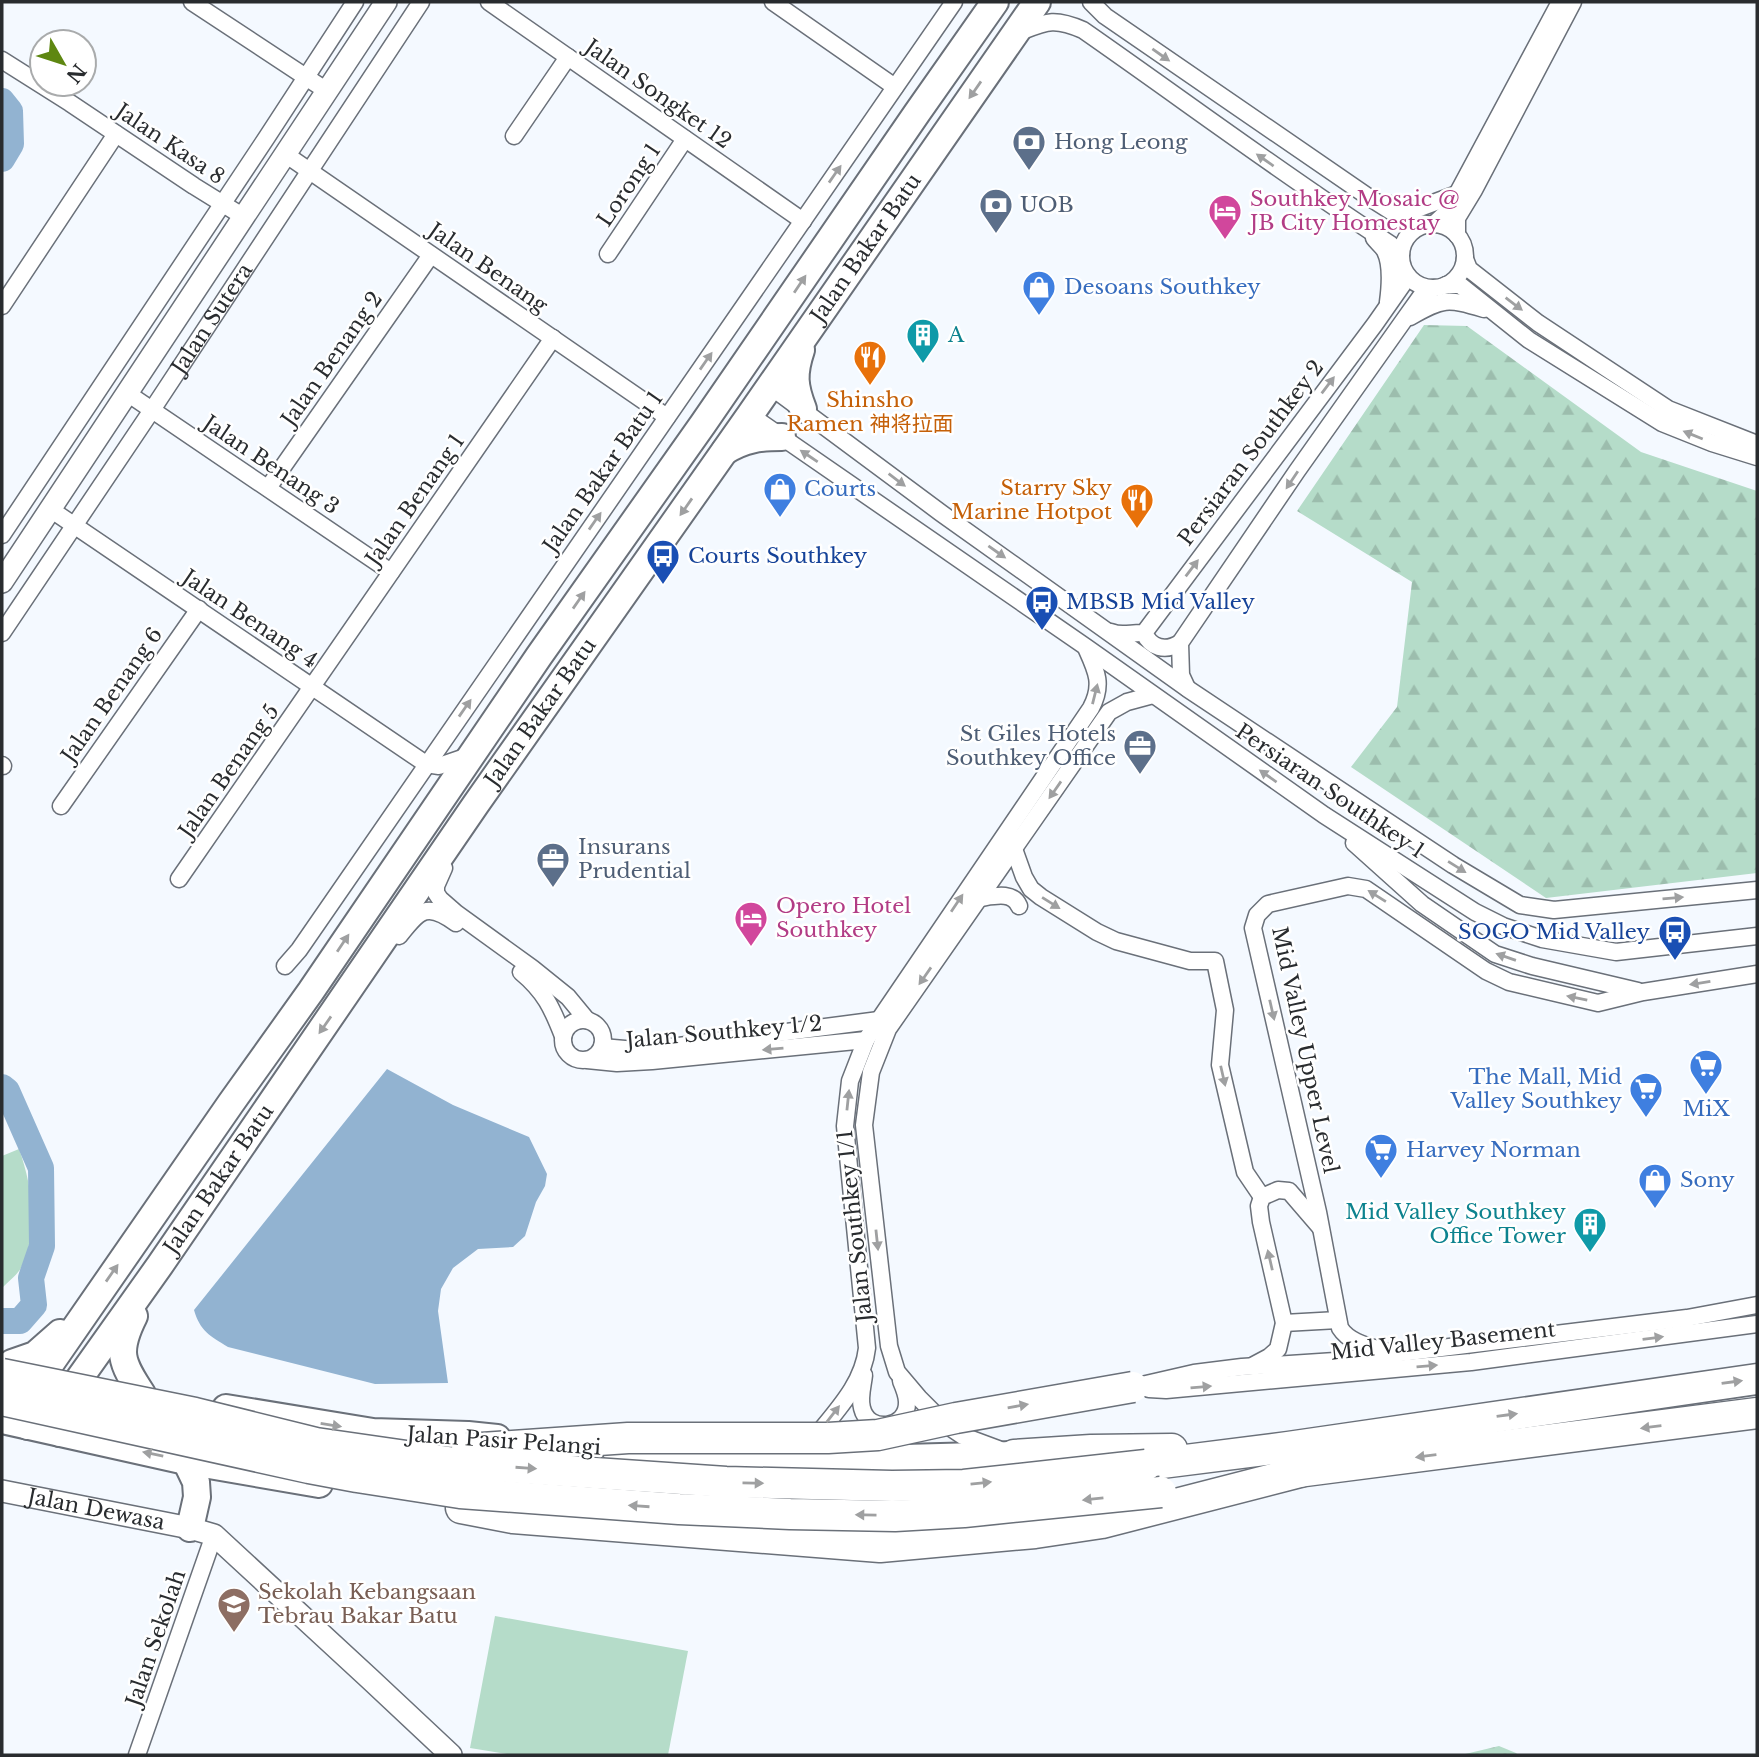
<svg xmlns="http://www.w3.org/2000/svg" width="1759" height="1757" viewBox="0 0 1759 1757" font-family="'Libre Baskerville','Noto Sans SC',serif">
	<defs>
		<pattern id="forest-firs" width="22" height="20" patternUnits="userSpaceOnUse" patternTransform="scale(1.75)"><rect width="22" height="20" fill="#b5dcc9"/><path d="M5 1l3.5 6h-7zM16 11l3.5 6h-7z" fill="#9cbdad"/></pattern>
		<pattern id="cemetery-stones" width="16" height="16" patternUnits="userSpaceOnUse" patternTransform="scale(1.75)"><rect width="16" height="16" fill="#b5dcc9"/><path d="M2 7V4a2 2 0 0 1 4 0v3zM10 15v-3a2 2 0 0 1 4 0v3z" fill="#9cbdad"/></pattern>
	</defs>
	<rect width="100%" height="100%" fill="#f4f9ff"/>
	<polygon fill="url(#forest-firs)" points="1424,325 1467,326 1641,452 1757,491 1757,873 1546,898 1351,767 1397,707 1412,582 1297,511"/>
	<polygon fill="url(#cemetery-stones)" points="1499,1746 1516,1753 1518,1755 1461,1755"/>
	<g fill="#b5dcc9">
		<path d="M19,1149C32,1185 39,1231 21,1268C17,1275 8,1282 2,1288V1156Z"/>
		<polygon points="495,1616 688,1651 668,1755 513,1755 470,1748"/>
	</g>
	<path fill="#92b3d1" d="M387,1069L453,1105L529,1137L547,1174L545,1186L536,1202L525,1236L513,1247L478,1249L453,1268L441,1289L438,1311L448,1383L375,1384L228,1347C210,1336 200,1331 194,1310Z"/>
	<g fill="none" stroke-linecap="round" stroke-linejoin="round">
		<g stroke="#92b3d1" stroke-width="26">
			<polyline points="2,101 10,111 11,144 2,159"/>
			<polyline points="2,1087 7,1091 41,1168 42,1246 31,1278 34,1305 20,1321 2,1321"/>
		</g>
		<defs>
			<g id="minor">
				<polyline points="192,2 327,91"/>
				<polyline points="489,2 803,221"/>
				<polyline points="773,2 895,87"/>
				<polyline points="1091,2 1105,16 1370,198 1408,222 1426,224"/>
				<path d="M1017,33C1046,22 1053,17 1083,30C1185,101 1285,176 1390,244L1401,255"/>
				<polyline points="2,60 70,103 194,186 244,217"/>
				<polyline points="514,136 568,57"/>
				<polyline points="285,154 667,417"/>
				<polyline points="1389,204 1407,209 1417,209 1457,194"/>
				<polyline points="1434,224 1448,211 1560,2"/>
				<circle cx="1433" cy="256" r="32"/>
				<polyline points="1457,235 1457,218 1474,190 1573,2"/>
				<path d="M1374,238C1377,242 1383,247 1385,251C1392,265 1390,287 1388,302"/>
				<polyline points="608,254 685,139"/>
				<polyline points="1465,259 1469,269 1538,323 1668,409 1757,444"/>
				<polyline points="1446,285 1460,285 1529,340 1662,423 1712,443 1757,457"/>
				<polyline points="2,306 116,134"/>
				<path d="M1410,317C1443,298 1447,298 1484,309"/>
				<polyline points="770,386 941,513 1188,689 1453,865 1520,905 1554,910 1757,890"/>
				<polyline points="127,393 391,572"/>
				<polyline points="750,415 1086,647 1324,815 1475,912 1503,926 1542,939 1616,952 1757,936"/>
				<polyline points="268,488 431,255"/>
				<polyline points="50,509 426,764 439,766 468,756"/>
				<polyline points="2,535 267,137 355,2"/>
				<path d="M1111,632C1122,637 1132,632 1144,633L1375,324L1403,284L1402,266"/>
				<path id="s1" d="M2,633L152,410L421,2"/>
				<path d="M1144,633C1151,648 1165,652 1180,643"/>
				<polyline points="1187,688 1181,675 1180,643 1297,471 1404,320 1421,296 1434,288"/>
				<polyline points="2,765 3,766"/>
				<polyline points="61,806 199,609"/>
				<polyline points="1354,843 1422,904 1495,954 1532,966 1638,991"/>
				<polyline points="1014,849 1024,877 1031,889 1041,897 1097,932 1116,941 1190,961 1215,961 1225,1010 1220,1065 1245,1172 1262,1197"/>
				<polyline points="444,868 436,886 436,893 440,899 456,913 532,968 568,997 587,1020"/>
				<polyline points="179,879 553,338"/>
				<path d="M980,898C994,896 1013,891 1019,906"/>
				<path d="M399,936C419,911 426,901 456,923"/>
				<polyline points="285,966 299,950 954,2"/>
				<path d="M521,972C545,992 552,1008 563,1036"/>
				<circle cx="583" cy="1040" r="20"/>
				<polyline points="602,1047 636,1050 671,1047 879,1020"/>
				<polyline points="587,1060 617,1063 652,1061 866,1040"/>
				<polyline points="1284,1323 1338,1320"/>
				<path d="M1390,1353C1373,1347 1350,1344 1340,1328L1318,1212L1253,928L1257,915L1268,904L1348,886L1366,889L1486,971L1509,982L1598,1003L1643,992L1757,974"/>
				<polyline points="1254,1365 1269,1357 1278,1349 1284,1323 1261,1222 1259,1206 1262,1197 1278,1190 1289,1191 1320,1227"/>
				<path d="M864,1375C863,1385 859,1398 862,1408C868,1434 908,1429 907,1402C907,1395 904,1388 901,1381"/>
				<polyline points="1133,1387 1194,1373 1242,1367 1335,1361 1687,1318 1757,1305"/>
				<polyline points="1149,1389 1166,1390 1471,1362 1757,1324"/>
				<path d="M813,1440C835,1412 863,1385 867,1348L845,1126L850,1081L866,1040L879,1020L1091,708C1103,685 1097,672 1087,650"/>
				<polyline points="998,1449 963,1436 945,1424 919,1398 897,1372 889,1346 864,1125 871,1072 888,1029 1109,712 1127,702 1153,695"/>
				<polyline points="137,1755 214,1535"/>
			</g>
			<g id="tertiary">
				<polyline points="2,582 386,2"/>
				<path id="s2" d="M2,1491L190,1528L214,1535L370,1679L451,1755"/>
			</g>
			<g id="primary">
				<path d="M801,350C793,374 794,386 803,409"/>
				<path d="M725,451C744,439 760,437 782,437"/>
				<path d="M134,1316C116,1352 121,1362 142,1394"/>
				<polyline points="12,1363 35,1355 60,1333"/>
				<polyline points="226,1408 373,1432 468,1435 497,1438"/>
				<polyline points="2,1420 186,1461 319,1484"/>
				<polyline points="28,1426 46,1370 231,1103 311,991 539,656 703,424 917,113 995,2"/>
				<path id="s3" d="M60,1433L79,1379L160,1265L476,804L750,415L1037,2"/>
				<polyline points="615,1450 753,1460 794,1461 1014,1455"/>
				<polyline points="186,1461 196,1482 197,1497 190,1528"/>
			</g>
			<g id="motorway">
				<polyline points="1014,1455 1091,1450 1172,1449"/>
				<polyline points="1146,1465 1288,1447 1757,1379"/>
				<polyline points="1282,1474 1757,1413"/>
				<polyline points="461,1508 513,1518 880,1547 1035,1533 1102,1523 1300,1472"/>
			</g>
		</defs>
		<use href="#minor" stroke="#6a7079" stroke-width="19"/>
		<use href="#tertiary" stroke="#6a7079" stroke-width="24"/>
		<use href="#primary" stroke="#6a7079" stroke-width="30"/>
		<use href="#motorway" stroke="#6a7079" stroke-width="33"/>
		<use href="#minor" stroke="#fff" stroke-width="16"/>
		<use href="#tertiary" stroke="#fff" stroke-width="21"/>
		<use href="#primary" stroke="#fff" stroke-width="26"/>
		<use href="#motorway" stroke="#fff" stroke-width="30"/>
		<defs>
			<g id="motorway-bridge">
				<polyline points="2,1374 195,1413 316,1443 462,1464 726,1482 892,1486 964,1485 1146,1465"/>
				<polyline points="2,1400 309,1468 357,1477 460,1493 679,1509 790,1514 895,1516 964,1512 1161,1492"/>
				<polyline points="467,1449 628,1438 828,1438 878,1435 956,1418 1133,1387"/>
			</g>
		</defs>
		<use href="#motorway-bridge" stroke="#6a7079" stroke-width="33" stroke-linecap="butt"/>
		<use href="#motorway-bridge" stroke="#fff" stroke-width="30"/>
	</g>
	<defs><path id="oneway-solid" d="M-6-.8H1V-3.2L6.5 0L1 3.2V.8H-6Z" transform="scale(1.75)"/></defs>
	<g fill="#9fa0a1">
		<use href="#oneway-solid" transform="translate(1161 55) rotate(35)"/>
		<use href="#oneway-solid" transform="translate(975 90) rotate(125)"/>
		<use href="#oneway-solid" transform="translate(1265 160) rotate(-145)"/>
		<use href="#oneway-solid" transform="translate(835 174) rotate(-55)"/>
		<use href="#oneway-solid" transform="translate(800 284) rotate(-56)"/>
		<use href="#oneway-solid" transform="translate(1514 304) rotate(37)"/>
		<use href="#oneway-solid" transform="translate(706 361) rotate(-55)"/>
		<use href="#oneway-solid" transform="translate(1328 385) rotate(-53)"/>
		<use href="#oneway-solid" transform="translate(1693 435) rotate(-158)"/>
		<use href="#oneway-solid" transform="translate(809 456) rotate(-146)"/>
		<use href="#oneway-solid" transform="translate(897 480) rotate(37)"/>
		<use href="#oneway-solid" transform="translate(1292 480) rotate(124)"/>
		<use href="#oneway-solid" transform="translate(686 507) rotate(125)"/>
		<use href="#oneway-solid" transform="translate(595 521) rotate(-55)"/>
		<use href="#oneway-solid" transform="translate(997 552) rotate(35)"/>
		<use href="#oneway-solid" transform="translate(1192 568) rotate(-53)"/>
		<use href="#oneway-solid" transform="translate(579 600) rotate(-55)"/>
		<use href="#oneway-solid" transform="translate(1095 694) rotate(-76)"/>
		<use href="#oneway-solid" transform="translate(465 708) rotate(-55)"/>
		<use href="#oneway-solid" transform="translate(1268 776) rotate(-145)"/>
		<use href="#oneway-solid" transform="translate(1055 790) rotate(125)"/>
		<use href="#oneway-solid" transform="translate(1457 867) rotate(32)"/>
		<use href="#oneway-solid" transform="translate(1377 896) rotate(-148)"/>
		<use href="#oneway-solid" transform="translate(1673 898) rotate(-5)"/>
		<use href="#oneway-solid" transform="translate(957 903) rotate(-56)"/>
		<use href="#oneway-solid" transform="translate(1051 903) rotate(32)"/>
		<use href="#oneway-solid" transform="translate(343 943) rotate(-56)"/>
		<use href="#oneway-solid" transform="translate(1506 957) rotate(-161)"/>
		<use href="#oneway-solid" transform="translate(925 976) rotate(125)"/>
		<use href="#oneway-solid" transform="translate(1700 983) rotate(171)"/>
		<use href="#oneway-solid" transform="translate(1577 998) rotate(-168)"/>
		<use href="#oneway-solid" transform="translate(1272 1010) rotate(77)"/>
		<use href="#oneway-solid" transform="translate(325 1025) rotate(125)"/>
		<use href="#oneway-solid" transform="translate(773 1049) rotate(175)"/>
		<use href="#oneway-solid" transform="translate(1223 1076) rotate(77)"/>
		<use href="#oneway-solid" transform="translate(848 1100) rotate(-84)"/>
		<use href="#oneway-solid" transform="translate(877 1240) rotate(84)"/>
		<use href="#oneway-solid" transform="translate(1270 1260) rotate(-103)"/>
		<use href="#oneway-solid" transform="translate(112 1273) rotate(-55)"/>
		<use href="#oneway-solid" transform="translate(1653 1338) rotate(-7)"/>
		<use href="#oneway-solid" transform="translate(1427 1366) rotate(-5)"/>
		<use href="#oneway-solid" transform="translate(1732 1382) rotate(-8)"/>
		<use href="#oneway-solid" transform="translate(1201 1387) rotate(-5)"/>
		<use href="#oneway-solid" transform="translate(1018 1406) rotate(-10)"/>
		<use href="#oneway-solid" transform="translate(833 1414) rotate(-52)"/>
		<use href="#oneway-solid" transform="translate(1507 1415) rotate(-8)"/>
		<use href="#oneway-solid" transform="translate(331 1425) rotate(9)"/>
		<use href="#oneway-solid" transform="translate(1651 1427) rotate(173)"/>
		<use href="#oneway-solid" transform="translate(153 1454) rotate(-168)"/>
		<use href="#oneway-solid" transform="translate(1426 1456) rotate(173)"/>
		<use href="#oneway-solid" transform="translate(526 1468) rotate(4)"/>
		<use href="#oneway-solid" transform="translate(753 1483) rotate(1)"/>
		<use href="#oneway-solid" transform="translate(981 1483) rotate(-6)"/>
		<use href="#oneway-solid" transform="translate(1093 1499) rotate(174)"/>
		<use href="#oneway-solid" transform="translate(639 1506) rotate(-176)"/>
		<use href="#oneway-solid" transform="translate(866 1515) rotate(-179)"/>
	</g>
	<defs>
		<symbol id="bank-pin" viewBox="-11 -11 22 30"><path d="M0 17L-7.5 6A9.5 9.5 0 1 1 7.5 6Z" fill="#5c6f8a" stroke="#fff"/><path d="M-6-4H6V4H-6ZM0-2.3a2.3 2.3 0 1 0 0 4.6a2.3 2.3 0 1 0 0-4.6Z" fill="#fff"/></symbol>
		<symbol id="hotel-pin" viewBox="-11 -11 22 30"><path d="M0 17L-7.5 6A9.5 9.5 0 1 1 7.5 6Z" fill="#d1479c" stroke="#fff"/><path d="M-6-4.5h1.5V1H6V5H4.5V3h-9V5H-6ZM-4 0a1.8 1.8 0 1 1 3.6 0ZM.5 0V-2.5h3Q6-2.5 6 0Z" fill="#fff"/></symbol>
		<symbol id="shop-pin" viewBox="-11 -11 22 30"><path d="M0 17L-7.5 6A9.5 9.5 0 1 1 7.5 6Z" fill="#3f7fe0" stroke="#fff"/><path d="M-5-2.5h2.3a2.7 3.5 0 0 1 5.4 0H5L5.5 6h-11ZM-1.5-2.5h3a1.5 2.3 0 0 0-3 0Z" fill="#fff"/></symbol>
		<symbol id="building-pin" viewBox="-11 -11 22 30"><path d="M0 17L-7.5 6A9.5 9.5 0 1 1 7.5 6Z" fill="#0f9aa8" stroke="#fff"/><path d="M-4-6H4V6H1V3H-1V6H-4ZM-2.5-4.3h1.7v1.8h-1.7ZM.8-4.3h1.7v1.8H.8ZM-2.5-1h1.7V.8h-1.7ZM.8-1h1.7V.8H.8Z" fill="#fff"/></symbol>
		<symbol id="restaurant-pin" viewBox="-11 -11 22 30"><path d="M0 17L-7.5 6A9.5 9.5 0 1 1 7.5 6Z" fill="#e8710a" stroke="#fff"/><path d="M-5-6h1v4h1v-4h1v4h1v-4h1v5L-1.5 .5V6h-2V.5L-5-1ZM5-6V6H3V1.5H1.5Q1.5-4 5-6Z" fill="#fff"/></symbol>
		<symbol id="bus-pin" viewBox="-11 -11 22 30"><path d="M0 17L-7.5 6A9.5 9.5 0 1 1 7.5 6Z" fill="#1a4fb4" stroke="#fff"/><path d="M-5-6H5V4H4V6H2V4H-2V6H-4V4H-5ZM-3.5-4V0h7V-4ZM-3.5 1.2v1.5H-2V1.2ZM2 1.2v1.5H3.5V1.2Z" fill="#fff"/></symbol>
		<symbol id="office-pin" viewBox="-11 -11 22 30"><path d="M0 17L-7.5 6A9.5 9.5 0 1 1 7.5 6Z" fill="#5c6f8a" stroke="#fff"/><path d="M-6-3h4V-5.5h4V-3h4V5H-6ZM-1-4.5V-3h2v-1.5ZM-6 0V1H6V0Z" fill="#fff"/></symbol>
		<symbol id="supermarket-pin" viewBox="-11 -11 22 30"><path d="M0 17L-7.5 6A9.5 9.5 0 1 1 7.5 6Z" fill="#3f7fe0" stroke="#fff"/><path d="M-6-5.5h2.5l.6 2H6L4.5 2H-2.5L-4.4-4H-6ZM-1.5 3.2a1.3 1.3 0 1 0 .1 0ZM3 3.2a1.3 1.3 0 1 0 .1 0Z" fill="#fff"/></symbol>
		<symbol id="school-pin" viewBox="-11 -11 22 30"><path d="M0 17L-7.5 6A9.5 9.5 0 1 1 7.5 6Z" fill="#8d6e63" stroke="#fff"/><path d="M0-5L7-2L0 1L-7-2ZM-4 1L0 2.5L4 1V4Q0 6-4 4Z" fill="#fff"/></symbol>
	</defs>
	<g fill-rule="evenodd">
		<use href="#bank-pin" x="1010" y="123" width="38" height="52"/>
		<use href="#bank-pin" x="977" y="186" width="38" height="52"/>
		<use href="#hotel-pin" x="1206" y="192" width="38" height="52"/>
		<use href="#shop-pin" x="1020" y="268" width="38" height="52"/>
		<use href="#building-pin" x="904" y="316" width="38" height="52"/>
		<use href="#restaurant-pin" x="851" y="338" width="38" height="52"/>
		<use href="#shop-pin" x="761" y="470" width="38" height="52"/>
		<use href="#restaurant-pin" x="1118" y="481" width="38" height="52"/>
		<use href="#bus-pin" x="644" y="537" width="38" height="52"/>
		<use href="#bus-pin" x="1023" y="583" width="38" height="52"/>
		<use href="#office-pin" x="1121" y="727" width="38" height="52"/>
		<use href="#office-pin" x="534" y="840" width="38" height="52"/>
		<use href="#hotel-pin" x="732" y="899" width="38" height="52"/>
		<use href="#bus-pin" x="1656" y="913" width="38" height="52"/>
		<use href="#supermarket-pin" x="1687" y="1047" width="38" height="52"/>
		<use href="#supermarket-pin" x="1627" y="1070" width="38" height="52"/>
		<use href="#supermarket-pin" x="1362" y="1131" width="38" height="52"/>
		<use href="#shop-pin" x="1636" y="1161" width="38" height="52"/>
		<use href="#building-pin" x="1571" y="1205" width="38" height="52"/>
		<use href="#school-pin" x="215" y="1585" width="38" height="52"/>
	</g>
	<g text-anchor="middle" stroke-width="5" stroke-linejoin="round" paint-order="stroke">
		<g font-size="21" fill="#292c2f" stroke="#fff">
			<text transform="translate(658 94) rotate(35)" y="7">Jalan Songket 12</text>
			<text transform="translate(170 144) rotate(34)" y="7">Jalan Kasa 8</text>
			<text transform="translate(629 185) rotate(-56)" y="7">Lorong 1</text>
			<text dy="7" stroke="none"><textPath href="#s3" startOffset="1435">Jalan Bakar Batu</textPath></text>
			<text transform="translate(488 268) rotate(35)" y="7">Jalan Benang</text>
			<text dy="7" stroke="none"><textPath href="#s1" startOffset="378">Jalan Sutera</textPath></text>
			<text transform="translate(332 359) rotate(-55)" y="7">Jalan Benang 2</text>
			<text transform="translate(1251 453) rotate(-53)" y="7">Persiaran Southkey 2</text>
			<text transform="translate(271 465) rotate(34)" y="7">Jalan Benang 3</text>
			<text transform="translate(603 472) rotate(-55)" y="7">Jalan Bakar Batu 1</text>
			<text transform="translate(415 500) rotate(-55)" y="7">Jalan Benang 1</text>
			<text transform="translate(250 619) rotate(34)" y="7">Jalan Benang 4</text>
			<text transform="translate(112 695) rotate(-55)" y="7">Jalan Benang 6</text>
			<text dy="7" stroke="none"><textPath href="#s3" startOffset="868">Jalan Bakar Batu</textPath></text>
			<text transform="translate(229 771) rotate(-55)" y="7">Jalan Benang 5</text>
			<text transform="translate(1330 791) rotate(34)" y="7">Persiaran Southkey 1</text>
			<text transform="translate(724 1032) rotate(-5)" y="7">Jalan Southkey 1/2</text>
			<text transform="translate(1305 1050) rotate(78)" y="7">Mid Valley Upper Level</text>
			<text dy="7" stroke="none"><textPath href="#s3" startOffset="301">Jalan Bakar Batu</textPath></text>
			<text transform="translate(855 1226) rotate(-96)" y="7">Jalan Southkey 1/1</text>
			<text transform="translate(1443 1341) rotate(-6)" y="7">Mid Valley Basement</text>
			<text transform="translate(504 1441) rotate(4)" y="7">Jalan Pasir Pelangi</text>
			<text dy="7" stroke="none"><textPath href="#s2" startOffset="96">Jalan Dewasa</textPath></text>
			<text transform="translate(156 1638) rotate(-71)" y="7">Jalan Sekolah</text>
		</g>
		<g font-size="21" fill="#4e5e75" stroke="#fff" text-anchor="start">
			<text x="1054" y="149">Hong Leong</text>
			<text x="1020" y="212">UOB</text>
			<text x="1116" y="741" text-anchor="end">St Giles Hotels<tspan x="1116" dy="24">Southkey Office</tspan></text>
			<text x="578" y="854">Insurans<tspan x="578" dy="24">Prudential</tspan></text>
		</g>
		<g font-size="21" fill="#b23c85" stroke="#fff" text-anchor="start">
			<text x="1250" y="206">Southkey Mosaic @<tspan x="1250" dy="24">JB City Homestay</tspan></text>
			<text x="776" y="913">Opero Hotel<tspan x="776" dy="24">Southkey</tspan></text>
		</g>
		<g font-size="21" fill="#366cbe" stroke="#fff" text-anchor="start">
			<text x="1064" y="294">Desoans Southkey</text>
			<text x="804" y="496">Courts</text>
			<text x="1622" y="1084" text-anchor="end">The Mall, Mid<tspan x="1622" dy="24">Valley Southkey</tspan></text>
			<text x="1706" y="1116" text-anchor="middle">MiX</text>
			<text x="1406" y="1157">Harvey Norman</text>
			<text x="1680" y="1187">Sony</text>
		</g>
		<g font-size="21" fill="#0d838f" stroke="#fff" text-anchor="start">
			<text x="948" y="342">A</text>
			<text x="1566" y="1219" text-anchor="end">Mid Valley Southkey<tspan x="1566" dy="24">Office Tower</tspan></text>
		</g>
		<g font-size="21" fill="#c56008" stroke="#fff">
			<text x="870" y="407">Shinsho<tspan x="870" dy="24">Ramen 神将拉面</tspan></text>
			<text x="1112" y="495" text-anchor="end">Starry Sky<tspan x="1112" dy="24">Marine Hotpot</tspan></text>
		</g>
		<g font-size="21" fill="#164399" stroke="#fff" text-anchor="start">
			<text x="688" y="563">Courts Southkey</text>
			<text x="1066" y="609">MBSB Mid Valley</text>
			<text x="1650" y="939" text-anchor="end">SOGO Mid Valley</text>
		</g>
		<g font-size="21" fill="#785e54" stroke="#fff" text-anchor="start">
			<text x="258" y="1599">Sekolah Kebangsaan<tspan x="258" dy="24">Tebrau Bakar Batu</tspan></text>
		</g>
	</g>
	<rect width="1759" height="1757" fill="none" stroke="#292c2f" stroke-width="7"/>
	<g transform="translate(63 63) rotate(129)"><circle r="33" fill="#ffffff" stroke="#a9abac" stroke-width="2"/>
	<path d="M0-5L12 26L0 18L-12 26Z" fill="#5e8711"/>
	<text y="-10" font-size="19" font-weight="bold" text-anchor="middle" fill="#292c2f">N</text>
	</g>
</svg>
